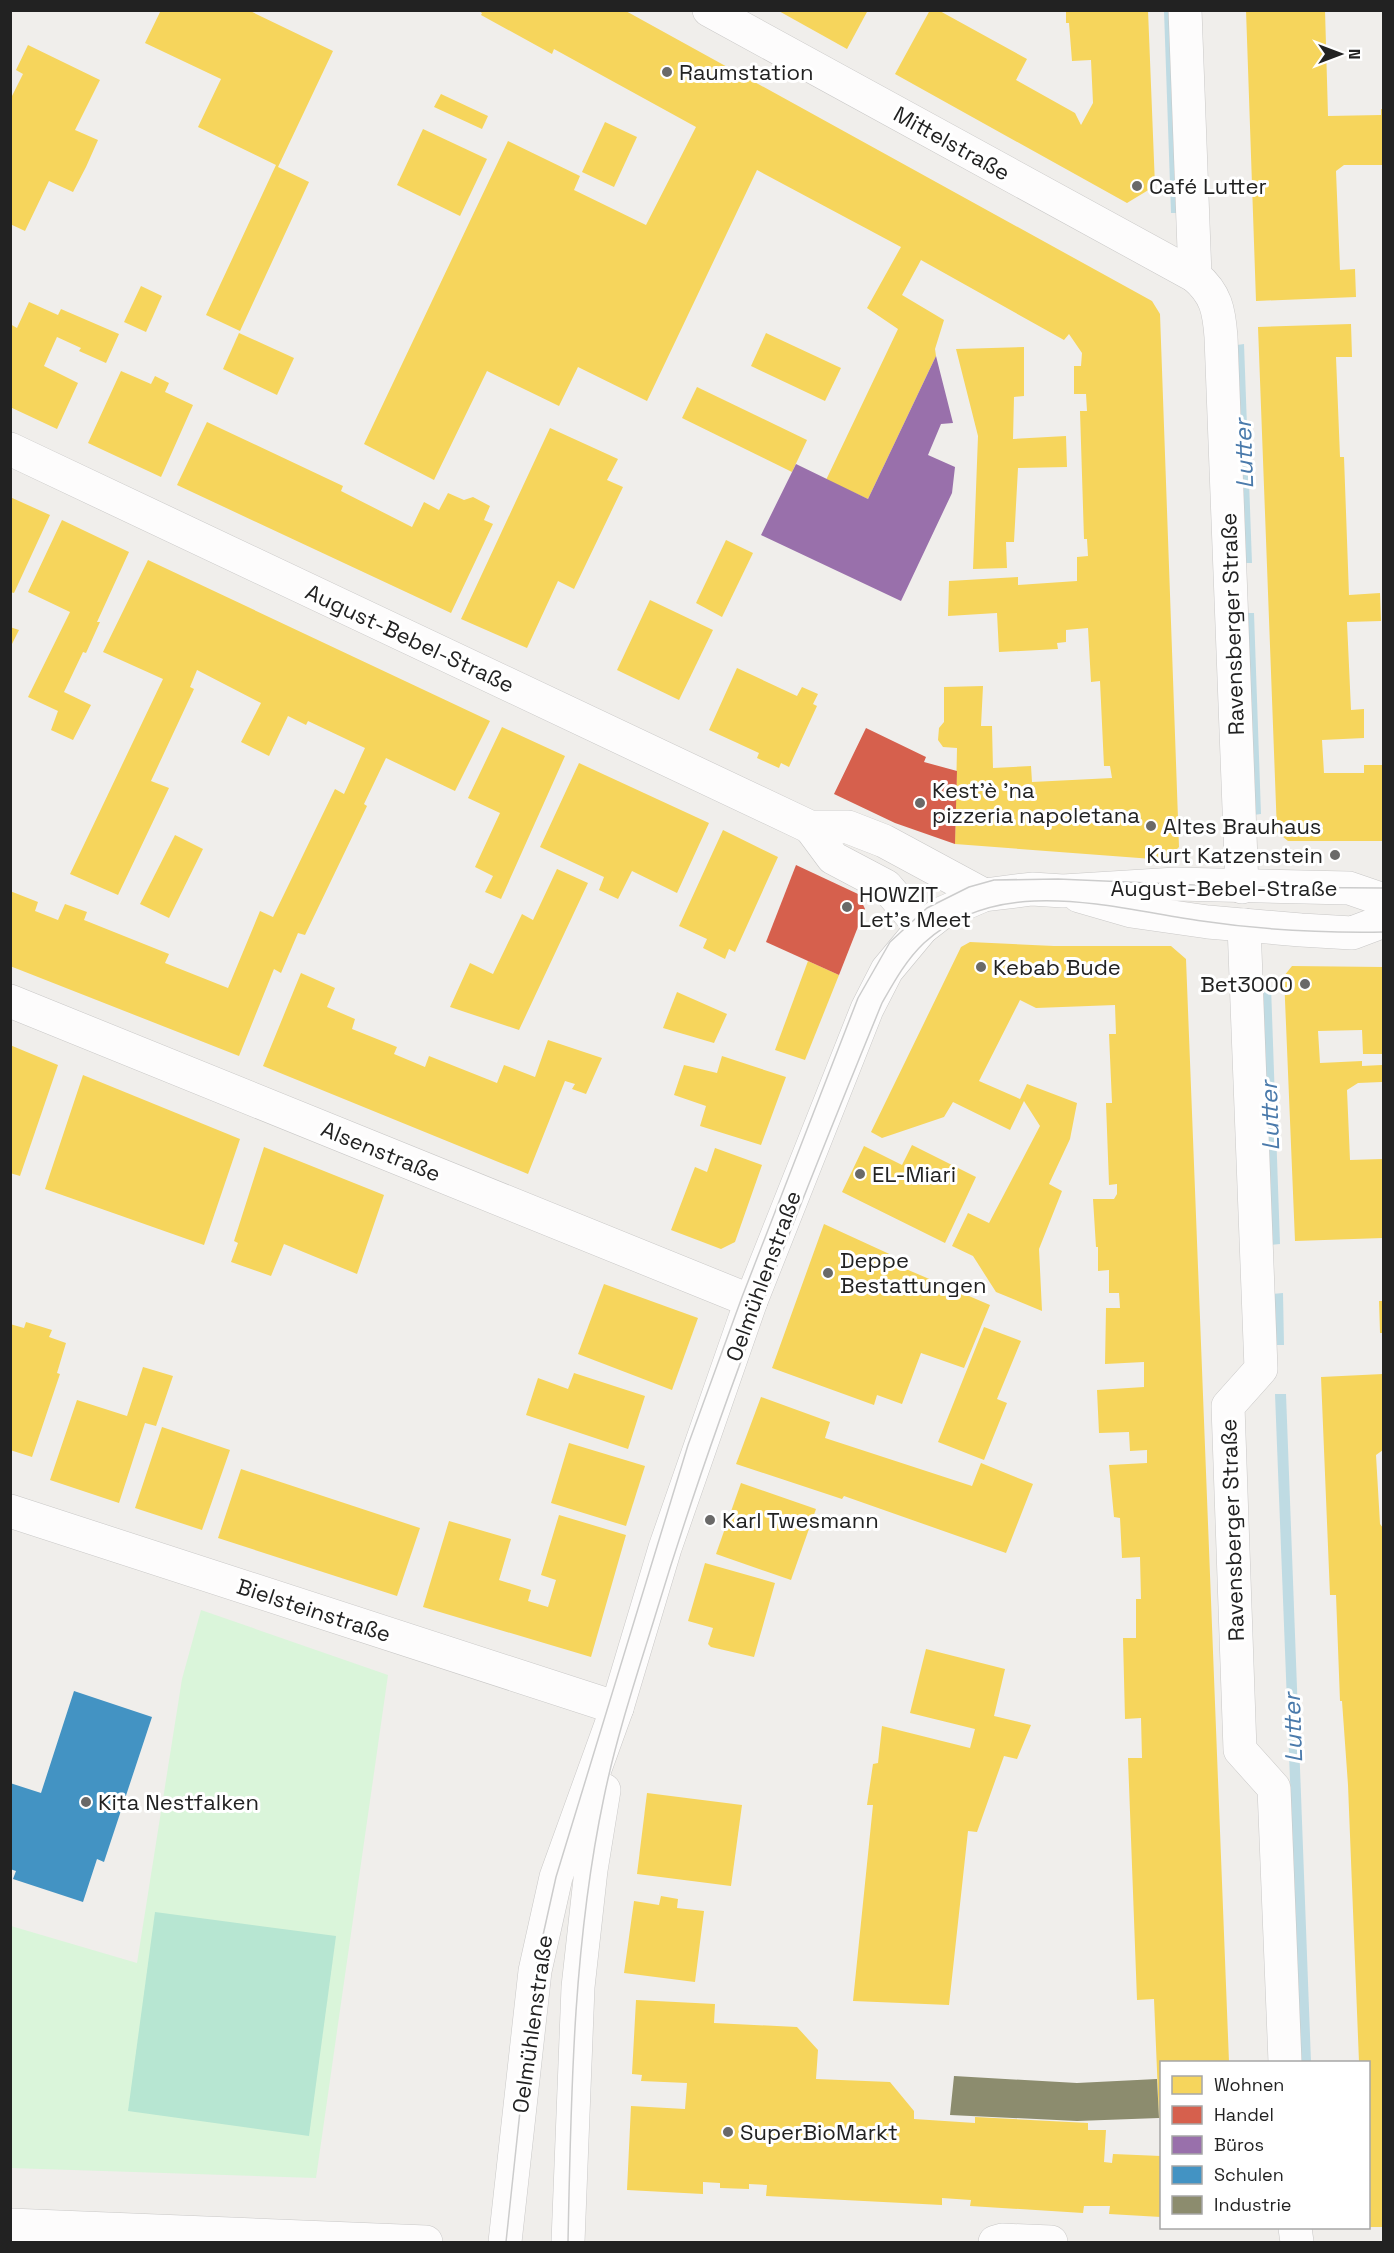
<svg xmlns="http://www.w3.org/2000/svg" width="1394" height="2253" viewBox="0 0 1394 2253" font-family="'Space Grotesk',sans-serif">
	<rect width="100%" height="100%" fill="#f0eeeb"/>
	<polygon fill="#daf5da" points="201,1610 388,1675 316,2178 11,2168 11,1926 137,1963 182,1679"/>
	<polygon fill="#b7e6d2" points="155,1912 336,1936 309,2136 128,2111"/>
	<g fill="#bfdbe3">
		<polygon points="1164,11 1171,11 1178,213 1171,213"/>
		<polygon points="1244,344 1252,563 1244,563 1237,345"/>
		<polygon points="1246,613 1254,613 1261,814 1253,815"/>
		<polygon points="1260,986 1271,986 1280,1244 1269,1245"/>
		<polygon points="1283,1293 1284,1345 1273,1345 1272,1294"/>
		<polygon points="1275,1394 1286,1394 1311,2062 1301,2062"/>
	</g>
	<g fill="#f6d55c">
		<polygon points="161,10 248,10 333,51 278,167 309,182 240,331 206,315 276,165 198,127 221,79 145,43"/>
		<polygon points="477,10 624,10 1152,301 1160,314 1179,847 1166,860 955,844 957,748 943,747 938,740 939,728 944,722 944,687 983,686 981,726 992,726 993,768 1031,766 1032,782 1112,778 1110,766 1104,766 1100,681 1091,682 1088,628 1066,630 1066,642 1057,643 1058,649 999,652 997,613 948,616 949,581 1018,577 1018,585 1077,581 1077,557 1088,556 1087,539 1084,539 1080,411 1087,411 1086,394 1074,394 1074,366 1081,366 1082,353 1069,334 1064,340 921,260 902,295 944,320 935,349 936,356 868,499 826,480 898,329 867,308 901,247 757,170 647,401 578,367 559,406 487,371 434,480 364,444 508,141 580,176 574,190 646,225 696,127 554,49 552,54 481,15 482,13"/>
		<polygon points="777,10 868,10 847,49"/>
		<polygon points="930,10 938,10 1027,59 1016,80 1075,113 1081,125 1093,103 1091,60 1072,61 1069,23 1066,23 1066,10 1148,10 1155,186 1127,203 895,74"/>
		<polygon points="1246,10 1325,10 1328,116 1381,115 1381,109 1383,109 1383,165 1344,165 1336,171 1340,270 1355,269 1356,297 1256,301"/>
		<polygon points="28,45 100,80 75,130 98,140 86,167 73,192 49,181 25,231 10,224 10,100 23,74 16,70"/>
		<polygon points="441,94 488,116 482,129 434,107"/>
		<polygon points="605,122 637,137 614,187 582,172"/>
		<polygon points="423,129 487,159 460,216 397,185"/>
		<polygon points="141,286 162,296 146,332 124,322"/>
		<polygon points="29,302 58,315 61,309 119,334 106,363 79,351 81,348 57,337 44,366 78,383 57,429 10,407 10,324 17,328"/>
		<polygon points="1351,324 1352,357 1336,357 1340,457 1344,457 1349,595 1380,593 1381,621 1347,622 1351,710 1364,709 1364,738 1322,740 1324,773 1364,773 1364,765 1383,765 1383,841 1288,841 1277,832 1258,327"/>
		<polygon points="239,333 294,358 277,395 223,369"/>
		<polygon points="766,333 841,368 825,401 751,366"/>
		<polygon points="1024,347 1024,396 1014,397 1013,439 1066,436 1067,467 1018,468 1014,542 1006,542 1007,568 973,569 978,436 956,349"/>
		<polygon points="121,371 151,384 155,376 169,383 165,392 193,405 161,477 88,443"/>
		<polygon points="697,387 807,440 792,472 682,418"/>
		<polygon points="207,422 343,486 341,491 412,527 424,502 439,510 448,493 464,500 473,497 490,506 484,520 493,524 451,613 177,485"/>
		<polygon points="550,428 618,459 607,480 623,487 574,589 558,581 527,648 461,619"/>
		<polygon points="10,497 50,515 14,593 10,592"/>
		<polygon points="62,520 129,552 97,622 100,622 86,653 83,652 64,692 91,705 73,740 51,730 58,711 28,697 70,612 28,592"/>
		<polygon points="726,540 753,553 722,617 696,603"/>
		<polygon points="148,560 490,721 455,791 386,758 364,804 367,806 305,935 298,933 281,973 274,969 239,1056 10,966 10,891 38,902 35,911 58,920 65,904 87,912 84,920 169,954 165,963 228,988 260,911 273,917 335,789 344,794 365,748 308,721 306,725 288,716 269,756 241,742 261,703 197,670 190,687 194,689 151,781 169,788 118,895 70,874 163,679 103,652"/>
		<polygon points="650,600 713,630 679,700 617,670"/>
		<polygon points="10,627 19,630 10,648"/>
		<polygon points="737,668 797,696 802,687 818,694 813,704 817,706 789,767 781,763 779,768 757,758 759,753 709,730"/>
		<polygon points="502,727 565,756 501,899 485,892 493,876 475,867 500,813 468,798"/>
		<polygon points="579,763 709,823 677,893 632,871 618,899 599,890 604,877 540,847"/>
		<polygon points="723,830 778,857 735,952 729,949 725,959 703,948 707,939 679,926"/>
		<polygon points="175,835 203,849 169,918 140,904"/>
		<polygon points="557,869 588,883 519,1030 450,1007 470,963 493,974 522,914 533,920"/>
		<polygon points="970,942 1054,946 1171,946 1186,959 1229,2062 1161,2062 1161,2118 1159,2118 1154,1999 1137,2000 1128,1758 1142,1758 1141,1718 1125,1719 1123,1638 1136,1638 1136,1599 1141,1599 1140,1557 1122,1558 1120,1518 1114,1517 1109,1465 1147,1463 1147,1450 1130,1451 1129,1432 1099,1433 1097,1390 1144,1387 1144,1362 1105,1364 1106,1308 1120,1308 1119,1293 1109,1293 1109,1270 1098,1271 1098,1247 1096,1247 1093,1199 1114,1199 1117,1194 1117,1184 1109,1185 1106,1103 1112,1103 1109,1034 1116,1034 1115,1005 1036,1008 1020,1000 979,1081 1020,1099 1027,1084 1077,1103 1070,1139 1049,1184 1062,1191 1039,1249 1042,1311 996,1292 973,1256 952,1246 968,1213 989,1223 1040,1126 1024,1101 1010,1130 953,1102 944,1117 882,1138 871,1132 961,947"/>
		<polygon points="808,961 839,975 805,1060 775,1050"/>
		<polygon points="1292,966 1383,967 1383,1054 1363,1054 1362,1030 1318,1031 1320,1063 1362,1061 1362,1066 1382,1065 1382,1082 1358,1083 1347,1090 1350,1160 1383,1159 1383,1238 1295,1241 1284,976"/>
		<polygon points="301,973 335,988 327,1007 355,1019 352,1029 397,1047 394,1054 425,1067 429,1056 497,1083 504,1065 535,1077 548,1040 602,1058 586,1094 572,1089 575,1084 565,1081 528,1174 263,1066"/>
		<polygon points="677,992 727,1014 714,1043 663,1028"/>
		<polygon points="10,1045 58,1065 20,1176 10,1173"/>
		<polygon points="722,1056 786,1077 761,1145 700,1126 706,1106 674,1095 684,1065 717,1073"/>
		<polygon points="83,1075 240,1139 204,1245 45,1189"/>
		<polygon points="912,1145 976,1177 945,1243 842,1192 864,1146 902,1165"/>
		<polygon points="264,1147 384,1195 357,1274 284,1244 271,1276 231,1262 238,1243 234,1241"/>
		<polygon points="715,1148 762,1165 735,1242 721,1249 671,1230 695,1167 707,1172"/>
		<polygon points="824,1224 909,1263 906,1269 990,1305 964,1368 921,1353 902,1404 877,1395 874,1405 772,1368"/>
		<polygon points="604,1284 698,1318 672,1390 578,1354"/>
		<polygon points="1379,1301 1383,1301 1383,1333 1380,1333"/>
		<polygon points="26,1322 52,1330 49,1337 66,1343 57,1373 60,1374 32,1457 10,1450 10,1324 24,1328"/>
		<polygon points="984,1327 1021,1341 997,1399 1007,1403 984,1460 938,1442"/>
		<polygon points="143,1367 173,1376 156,1426 145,1423 119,1503 50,1480 77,1400 127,1416"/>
		<polygon points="574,1373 645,1396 628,1449 526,1415 538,1378 568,1389"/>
		<polygon points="1383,1374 1383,1450 1376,1455 1380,1524 1383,1528 1383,2227 1368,2227 1368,2062 1359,2062 1348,1785 1342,1701 1340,1701 1336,1595 1330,1595 1321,1377"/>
		<polygon points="761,1397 830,1422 825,1438 972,1486 981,1463 1033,1484 1006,1553 844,1496 842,1499 736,1464"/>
		<polygon points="162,1427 230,1450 202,1530 135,1508"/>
		<polygon points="569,1443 645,1466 626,1526 551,1503"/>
		<polygon points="241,1469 420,1528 397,1596 218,1538"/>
		<polygon points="741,1483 816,1509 791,1580 716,1554"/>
		<polygon points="559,1515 626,1535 591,1657 423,1607 449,1521 511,1539 499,1580 531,1590 528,1601 548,1607 556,1580 541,1575"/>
		<polygon points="705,1563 775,1583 754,1657 711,1647 708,1644 713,1628 688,1621"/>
		<polygon points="926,1649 1005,1669 994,1716 1031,1725 1017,1759 1004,1756 977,1832 968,1831 949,2005 853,2001 873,1805 867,1805 873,1764 878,1763 882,1726 970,1748 975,1729 910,1713"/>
		<polygon points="647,1793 742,1805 731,1886 637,1874"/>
		<polygon points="661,1896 678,1899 677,1908 704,1911 695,1982 624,1973 634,1901 659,1905"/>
		<polygon points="636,2000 715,2004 714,2023 797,2027 818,2050 816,2079 890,2082 914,2111 914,2119 975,2123 975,2117 1088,2123 1088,2130 1106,2130 1104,2162 1112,2163 1113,2154 1161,2156 1161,2217 1109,2214 1110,2206 1084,2206 1083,2213 970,2206 971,2200 942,2198 942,2205 766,2196 767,2185 749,2184 749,2189 720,2188 720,2183 703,2182 703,2194 627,2190 631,2106 685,2109 687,2083 641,2081 642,2075 632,2074"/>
	</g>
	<g fill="#d6604d">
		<polygon points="866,728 926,757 924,762 957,771 955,844 895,823 834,794"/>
		<polygon points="796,865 858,894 865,909 839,975 766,942"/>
	</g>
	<polygon fill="#9970ab" points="936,356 953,423 941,424 928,455 955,467 952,493 901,601 761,535 796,464 868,499"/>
	<polygon fill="#4393c3" points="74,1691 152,1717 104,1862 97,1859 83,1902 13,1879 16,1871 10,1869 10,1783 41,1793"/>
	<polygon fill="#8c8c6e" points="954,2076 1077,2083 1157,2079 1159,2118 1077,2121 950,2115"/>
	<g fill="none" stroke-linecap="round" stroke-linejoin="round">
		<defs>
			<g id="minor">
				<polyline points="709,10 1195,276"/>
				<path d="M1185,10L1195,276C1216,294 1219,310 1221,337L1242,887"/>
				<polyline points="10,449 810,827 848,827 884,841 984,895"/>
				<polyline points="810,827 833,858 886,886 922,928"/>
				<polyline points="1079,896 1131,911 1208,922 1301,930 1352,933 1384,921"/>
				<polyline points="1244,925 1261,1369 1228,1406 1240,1750 1274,1788 1285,2062"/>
				<polyline points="10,1001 751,1301"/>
				<polyline points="10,1511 617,1708"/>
				<polyline points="1295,2228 1297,2242"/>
				<polyline points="505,2242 535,1971 556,1877 617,1708 665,1548 751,1301 867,1009 887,970 922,928 940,914 984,895 1032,889 1063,891 1176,884 1349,888 1384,900"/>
				<polyline points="568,2242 578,1987 591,1870 604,1790"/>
			</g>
			<g id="tertiary">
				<polyline points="10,2225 426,2242"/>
				<polyline points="995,2242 1002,2240 1051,2242"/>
			</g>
		</defs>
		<use href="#minor" stroke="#c9c8c7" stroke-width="34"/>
		<use href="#tertiary" stroke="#c9c8c7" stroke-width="34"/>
		<use href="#minor" stroke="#fdfcfc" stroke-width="33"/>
		<use href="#tertiary" stroke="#fdfcfc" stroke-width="33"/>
		<g stroke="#ccc" stroke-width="1.5">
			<polyline points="506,2242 535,1971 556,1877 688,1445 742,1297 858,998 890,942 927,908 969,887 994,880 1058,879 1242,887 1384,888"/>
			<path d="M568,2242C571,2094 573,1944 604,1797C617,1734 638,1672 657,1610C720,1403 800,1203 882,1003C894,982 906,960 924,943C1000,873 1111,908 1202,921C1262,930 1323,933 1384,932"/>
		</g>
	</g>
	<g fill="#6a6968" stroke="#fff" stroke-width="2">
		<circle cx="667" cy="72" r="6"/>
		<circle cx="1137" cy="186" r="6"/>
		<circle cx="920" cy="803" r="6"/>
		<circle cx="1151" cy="826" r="6"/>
		<circle cx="1335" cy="855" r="6"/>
		<circle cx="847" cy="907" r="6"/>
		<circle cx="981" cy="967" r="6"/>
		<circle cx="1305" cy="984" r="6"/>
		<circle cx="860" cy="1174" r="6"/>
		<circle cx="828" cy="1273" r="6"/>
		<circle cx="710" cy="1520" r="6"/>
		<circle cx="86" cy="1802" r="6"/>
		<circle cx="728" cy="2132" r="6"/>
	</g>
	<g text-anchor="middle" stroke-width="6" stroke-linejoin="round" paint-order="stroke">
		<g font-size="22" fill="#222" stroke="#fff" text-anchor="start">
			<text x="679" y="80">Raumstation</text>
			<text x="1149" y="194">Café Lutter</text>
			<text x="932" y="798">Kest'è 'na<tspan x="932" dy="25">pizzeria napoletana</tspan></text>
			<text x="1163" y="834">Altes Brauhaus</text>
			<text x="1323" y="863" text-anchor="end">Kurt Katzenstein</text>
			<text x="859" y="902">HOWZIT<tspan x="859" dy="25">Let's Meet</tspan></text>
			<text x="993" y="975">Kebab Bude</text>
			<text x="1293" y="992" text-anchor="end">Bet3000</text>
			<text x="872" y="1182">EL-Miari</text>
			<text x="840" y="1268">Deppe<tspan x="840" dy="25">Bestattungen</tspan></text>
			<text x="722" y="1528">Karl Twesmann</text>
			<text x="98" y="1810">Kita Nestfalken</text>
			<text x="740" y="2140">SuperBioMarkt</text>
		</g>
		<g font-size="22" fill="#222" stroke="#fff">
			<text transform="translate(952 143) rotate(29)" y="8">Mittelstraße</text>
			<text transform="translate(1232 624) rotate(-92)" y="8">Ravensberger Straße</text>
			<text transform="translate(410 638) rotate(25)" y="8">August-Bebel-Straße</text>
			<text x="1224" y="896">August-Bebel-Straße</text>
			<text transform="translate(381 1151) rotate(22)" y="8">Alsenstraße</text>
			<text transform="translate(763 1276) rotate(-70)" y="8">Oelmühlenstraße</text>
			<text transform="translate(1232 1530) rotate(-92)" y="8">Ravensberger Straße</text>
			<text transform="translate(314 1610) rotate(18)" y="8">Bielsteinstraße</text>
			<text transform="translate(532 2024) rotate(-82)" y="8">Oelmühlenstraße</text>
		</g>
		<g font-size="24" font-style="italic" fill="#4a7aab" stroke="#fff">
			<text transform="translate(1244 454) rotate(-92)" y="8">Lutter</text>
			<text transform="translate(1270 1116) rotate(-92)" y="8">Lutter</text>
			<text transform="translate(1293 1728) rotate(-92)" y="8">Lutter</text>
		</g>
	</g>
	<rect width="1394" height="2253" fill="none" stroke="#222222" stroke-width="24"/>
	<rect x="1160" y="2061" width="210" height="168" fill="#ffffff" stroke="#a7a7a7" stroke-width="1.5"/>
	<rect x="1172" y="2076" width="30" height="18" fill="#f6d55c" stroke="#a7a7a7" stroke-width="1.5"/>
	<text x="1214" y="2091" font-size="18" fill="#222222">Wohnen</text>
	<rect x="1172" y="2106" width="30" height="18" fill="#d6604d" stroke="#a7a7a7" stroke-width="1.5"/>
	<text x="1214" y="2121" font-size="18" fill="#222222">Handel</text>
	<rect x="1172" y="2136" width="30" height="18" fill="#9970ab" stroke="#a7a7a7" stroke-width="1.5"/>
	<text x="1214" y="2151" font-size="18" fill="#222222">Büros</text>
	<rect x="1172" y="2166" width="30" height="18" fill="#4393c3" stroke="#a7a7a7" stroke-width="1.5"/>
	<text x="1214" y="2181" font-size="18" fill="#222222">Schulen</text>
	<rect x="1172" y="2196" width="30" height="18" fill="#8c8c6e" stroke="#a7a7a7" stroke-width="1.5"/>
	<text x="1214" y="2211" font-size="18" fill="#222222">Industrie</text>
	<g transform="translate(1340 54) rotate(90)" stroke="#ffffff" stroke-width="4.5" paint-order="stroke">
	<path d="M0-4.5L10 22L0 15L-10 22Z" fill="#222222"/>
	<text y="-9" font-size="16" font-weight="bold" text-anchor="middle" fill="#222222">N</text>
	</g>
</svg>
